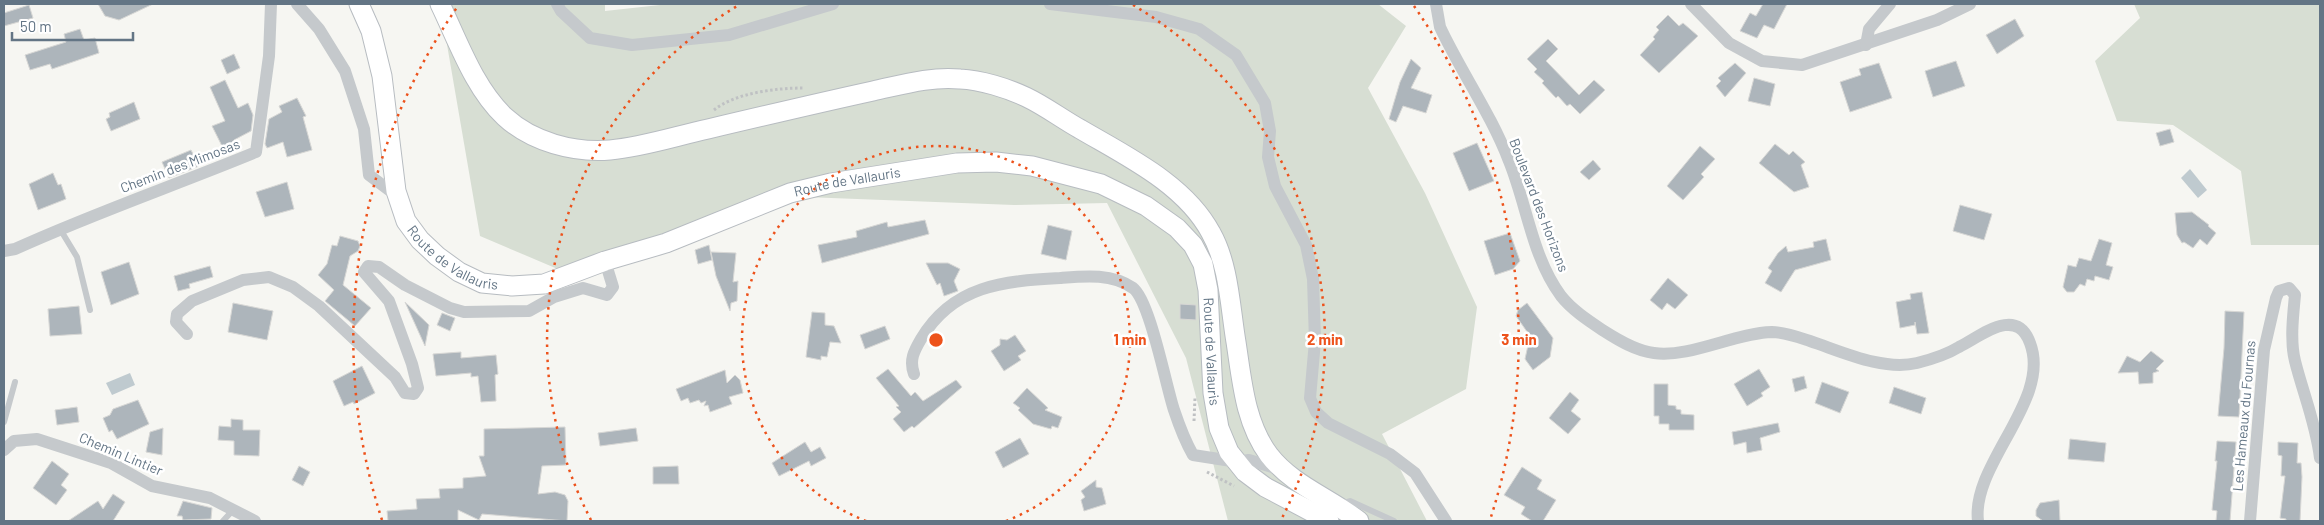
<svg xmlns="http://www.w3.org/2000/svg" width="2324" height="525" viewBox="0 0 2324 525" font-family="Barlow,sans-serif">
	<rect width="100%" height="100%" fill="#f6f6f2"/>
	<g fill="#d7ded3">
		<polygon points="440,4 605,4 605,11 669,4 1378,4 1406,26 1368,88 1425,193 1477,307 1466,389 1382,434 1427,521 1228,521 1186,358 1107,203 1014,205 805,197 560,270 480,236"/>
		<polygon points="2134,4 2320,4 2320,245 2251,245 2241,171 2173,125 2117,121 2095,61 2140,18"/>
	</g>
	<g fill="#bfcacf">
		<polygon points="2190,169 2207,190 2198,198 2181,178"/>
		<polygon points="130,373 135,385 112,395 106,383"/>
	</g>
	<g fill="#adb5bb" stroke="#d7d7d5">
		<polygon points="98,4 153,4 119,20 105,16"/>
		<polygon points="1763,4 1787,4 1774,29 1764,25 1757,38 1740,31 1750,13 1756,16"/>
		<polygon points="29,5 33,18 4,26 4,13"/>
		<polygon points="1668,15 1679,26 1683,23 1698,36 1659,73 1640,55 1655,39 1653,37 1659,30 1656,27"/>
		<polygon points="2015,19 2024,36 1997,54 1986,35"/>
		<polygon points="80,29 84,40 95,38 99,53 52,69 50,64 30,70 25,55 66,42 64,34"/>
		<polygon points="1548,39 1558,49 1546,61 1579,95 1594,80 1605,90 1580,114 1570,104 1567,106 1558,96 1556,98 1542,83 1544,81 1534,72 1537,69 1527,59"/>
		<polygon points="234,54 240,68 227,74 221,60"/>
		<polygon points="1411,59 1421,68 1411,88 1432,95 1426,113 1403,106 1396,122 1389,119 1400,82"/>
		<polygon points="1956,61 1965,86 1933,97 1925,71"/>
		<polygon points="1735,63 1746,73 1725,97 1716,86 1721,81 1718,78"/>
		<polygon points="1879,63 1892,98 1850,112 1840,82 1861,75 1859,69"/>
		<polygon points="1754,78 1775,84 1770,106 1748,101"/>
		<polygon points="225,80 238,108 248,103 253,115 251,131 234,140 236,144 223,148 212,126 225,121 210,87"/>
		<polygon points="297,98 306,116 303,117 312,150 287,157 283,142 267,148 265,144 269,119 282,112 279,106"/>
		<polygon points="134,102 140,119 111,131 106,119 110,117 109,113"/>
		<polygon points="2170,129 2174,142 2160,146 2156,133"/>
		<polygon points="1477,143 1494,181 1469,191 1453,153"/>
		<polygon points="1775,144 1789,155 1793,151 1805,162 1801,165 1809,187 1794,192 1759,163"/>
		<polygon points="1700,146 1715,159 1701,174 1704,177 1683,200 1667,186"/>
		<polygon points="191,150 199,166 169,178 162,162"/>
		<polygon points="1593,160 1601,169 1589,180 1580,172"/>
		<polygon points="53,173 58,185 61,184 66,199 38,210 29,184"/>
		<polygon points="287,182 294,209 265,217 256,192"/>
		<polygon points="1960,205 1992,214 1984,240 1953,231"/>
		<polygon points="2192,212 2209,225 2208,226 2216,233 2207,245 2200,239 2193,248 2184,242 2182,243 2177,235 2175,213"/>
		<polygon points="925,220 929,234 822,263 818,245 857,237 856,231 887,222 888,227"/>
		<polygon points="1048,225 1072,231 1066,260 1041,254"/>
		<polygon points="1510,233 1520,261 1513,269 1495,275 1484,241"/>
		<polygon points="340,236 358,241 360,246 358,251 350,256 343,285 371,308 355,326 325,301 334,290 318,275 327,264 332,245 337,246"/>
		<polygon points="1826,239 1831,260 1795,270 1781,292 1765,283 1772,271 1768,268 1778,253 1786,246 1788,252 1814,247 1813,242"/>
		<polygon points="2099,239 2112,243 2106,265 2113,267 2109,280 2095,276 2094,281 2087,279 2085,286 2080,284 2074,292 2067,292 2063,287 2068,265 2076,267 2079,258 2091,261"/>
		<polygon points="709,245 712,260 698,264 695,250"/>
		<polygon points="711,252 736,253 733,282 738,281 737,301 731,303 730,311 716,276"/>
		<polygon points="129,262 139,294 111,305 101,272"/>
		<polygon points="926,263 948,263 960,269 954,281 958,291 944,296 940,283 937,285"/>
		<polygon points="210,266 213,277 189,284 190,288 178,291 174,276"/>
		<polygon points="1668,278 1688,295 1675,309 1667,303 1662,310 1650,300"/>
		<polygon points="1922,292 1929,333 1917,334 1915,322 1915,325 1900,328 1896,302 1911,299 1910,294"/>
		<polygon points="405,302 429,325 425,346"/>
		<polygon points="233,303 273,311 267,340 228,332"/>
		<polygon points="1527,303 1553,338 1550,357 1533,370 1525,359 1530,336 1516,316 1518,310"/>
		<polygon points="1180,304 1196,305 1196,320 1180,319"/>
		<polygon points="79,306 82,334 50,336 48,309"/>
		<polygon points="2225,311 2244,312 2239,417 2218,416 2224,348"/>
		<polygon points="812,312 825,313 825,325 834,326 841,343 830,342 827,357 821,356 821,360 806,357"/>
		<polygon points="442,313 455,318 450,331 437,325"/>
		<polygon points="885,326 890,339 865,349 860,335"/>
		<polygon points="1015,335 1026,351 1018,356 1021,360 1004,371 991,351 1000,345 1000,339 1007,340"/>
		<polygon points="2151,351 2164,361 2156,369 2159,371 2153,373 2153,383 2139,384 2138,372 2118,373 2127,356 2140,362"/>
		<polygon points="461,352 461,358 496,355 498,374 495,375 496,401 481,402 478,376 471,377 471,373 436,376 433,354"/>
		<polygon points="362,366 375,393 354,404 353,402 344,406 333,381"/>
		<polygon points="888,369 911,396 915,392 923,401 956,380 962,387 914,428 912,426 904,432 893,419 901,412 896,407 899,406 876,378"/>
		<polygon points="1759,369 1770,387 1761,393 1763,396 1747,406 1734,384"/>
		<polygon points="725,370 727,383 735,375 740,380 743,393 729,397 732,404 710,412 708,405 704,406 706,401 701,403 699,400 690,403 688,398 681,401 676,389"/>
		<polygon points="1804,376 1807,388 1795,392 1792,379"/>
		<polygon points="1822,382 1849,392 1840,413 1815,403"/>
		<polygon points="1654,384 1668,384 1668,405 1676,406 1676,409 1681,410 1681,414 1694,415 1694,430 1669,430 1669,424 1659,424 1659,416 1654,416"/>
		<polygon points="1894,387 1926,398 1921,414 1889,403"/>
		<polygon points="1027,388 1048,408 1045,410 1062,417 1058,428 1052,426 1051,429 1033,424 1018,410 1020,408 1013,403"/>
		<polygon points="1570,392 1579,400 1571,411 1581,419 1568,434 1549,418"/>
		<polygon points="138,400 149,424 117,439 112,430 109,432 103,418 110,415 113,409"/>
		<polygon points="77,407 79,422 57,425 55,410"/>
		<polygon points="231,419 243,420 243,430 260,430 259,456 234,455 234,441 218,440 219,426 231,427"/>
		<polygon points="1778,423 1780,432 1760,438 1762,450 1747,453 1746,442 1734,445 1732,432"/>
		<polygon points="565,427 566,465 542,466 538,494 555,492 565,495 568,501 567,521 482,514 479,520 458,510 458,521 388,521 387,511 417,509 416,499 440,498 439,489 463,488 463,478 486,476 479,456 484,456 484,429"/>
		<polygon points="163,428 162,455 146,452 150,432"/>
		<polygon points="636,428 638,441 600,446 598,433"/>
		<polygon points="1020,438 1029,454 1003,468 995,452"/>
		<polygon points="2070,439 2106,443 2104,462 2068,459"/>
		<polygon points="2217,441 2236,442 2230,521 2216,521 2217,511 2212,510 2217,461 2215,461"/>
		<polygon points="805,442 811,452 820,447 826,458 811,466 809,461 779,476 772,463"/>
		<polygon points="2278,442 2298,443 2297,463 2301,463 2302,477 2300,521 2286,521 2286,519 2280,518 2285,476 2281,476 2282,456 2278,455"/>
		<polygon points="52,461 69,474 61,485 67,490 56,505 33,488"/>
		<polygon points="299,466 310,472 303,486 292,480"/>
		<polygon points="678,466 679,484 653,484 653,467"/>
		<polygon points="1522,467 1542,480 1537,489 1556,500 1543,521 1532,521 1521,514 1525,507 1504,495"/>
		<polygon points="1096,480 1096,487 1102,488 1106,504 1084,511 1081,500 1085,497 1081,491"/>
		<polygon points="113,494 125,502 113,521 68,521 98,501 103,509"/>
		<polygon points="2059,500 2060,521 2043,521 2036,516 2036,510 2040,503"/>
		<polygon points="183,501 212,508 211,519 183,520 182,516 177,516"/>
	</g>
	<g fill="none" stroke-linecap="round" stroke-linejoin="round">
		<defs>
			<g id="secondary">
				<path id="s1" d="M359,4L371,31L382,76L396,191L406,221L420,240L437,256L459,272L482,283L512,286L544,284L605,261L666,243L790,193L831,183L957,163L996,162L1032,166L1101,184L1146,206L1177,228L1193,245L1203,264L1208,290L1213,393L1219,428L1229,452L1245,472L1265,487L1329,521"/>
				<path d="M440,4C458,41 474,88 505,117C532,142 574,153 610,150C643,147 676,136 708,129C763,116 818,103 873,91C901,85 931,76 960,79C981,80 1007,88 1026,97C1045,106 1062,119 1080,129C1126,156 1185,184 1211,233C1229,265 1230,306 1236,342C1242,381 1245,423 1269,455C1292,485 1330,498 1359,521"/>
			</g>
		</defs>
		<use href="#secondary" stroke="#b7bcc1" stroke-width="21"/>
		<g stroke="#bfc1c3" stroke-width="3" stroke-dasharray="2.5 2.5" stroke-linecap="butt">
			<path d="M714,110C735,93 776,88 803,88"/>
			<polyline points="1194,421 1195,398"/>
			<polyline points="1207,472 1234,486"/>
		</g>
		<g stroke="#c5c9cc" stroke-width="6">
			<polyline points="60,229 77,257 90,310"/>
			<polyline points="4,422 15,382"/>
			<polyline points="1340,504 1350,501 1394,521"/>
			<polyline points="223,521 234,509"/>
		</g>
		<g stroke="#c5c9cc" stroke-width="12">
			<polyline points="297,4 319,29 345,71 364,129 369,175 389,190 396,191"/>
			<polyline points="557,4 561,11 590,38 632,45 729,35 833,4"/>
			<polyline points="1050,4 1156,17 1199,29 1236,55 1265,103 1270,131 1268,157 1275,186 1306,245 1313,279 1315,341 1310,398 1316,412 1328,423 1390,454 1415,473 1446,521"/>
			<path d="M1436,4L1440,27C1461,72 1491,114 1509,161C1527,205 1532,257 1561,296C1572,310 1589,321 1604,331C1618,340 1636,351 1654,353C1690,358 1735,333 1772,332C1785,332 1798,337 1810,341C1843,352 1883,371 1917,363C1933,359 1946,355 1959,347C1980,337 2016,305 2030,343C2052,400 1971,464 1978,521"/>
			<polyline points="1691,4 1729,43 1762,61 1802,65 1937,20 1970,4"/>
			<polyline points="1866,45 1869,29 1890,4"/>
			<path d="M4,251L15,249C94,213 176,185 256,152L269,56L271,4"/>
			<polyline points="187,334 176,322 177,314 192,301 243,280 269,277 293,287 319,306 395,377 405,393 414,394 418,388 412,364 389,301 364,272 368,266 379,267 405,285 450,308 464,312 529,311 554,297 583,288 607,295 613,287 605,261"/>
			<path d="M914,374C909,360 914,351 921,339C953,285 1004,281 1060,278C1084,276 1112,273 1133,288C1150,301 1166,386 1174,410C1179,425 1185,441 1193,455L1238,462L1249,460L1279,469"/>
			<polyline points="4,450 14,441 37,439 111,463 152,486 210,498 255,521"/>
			<path d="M2250,521L2264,350L2276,298L2279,291L2289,288L2295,295C2293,316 2290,341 2295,361C2303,393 2316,424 2320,458"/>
		</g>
		<use href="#secondary" stroke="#fff" stroke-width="19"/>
	</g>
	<g fill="none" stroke="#ed521b" stroke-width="2.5" stroke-dasharray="2.5 5">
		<path d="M866 521A194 194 0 1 1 1006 521"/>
		<path d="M591 520A389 389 0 0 1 739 5M1133 5A389 389 0 0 1 1281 520"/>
		<path d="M382 520A583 583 0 0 1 458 6M1414 6A583 583 0 0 1 1490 520"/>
	</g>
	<g text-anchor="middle" stroke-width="5" stroke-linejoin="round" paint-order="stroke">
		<g font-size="14" fill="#637585" stroke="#fff">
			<text transform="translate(180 166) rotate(-21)" y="5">Chemin des Mimosas</text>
			<text dy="5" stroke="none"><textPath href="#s1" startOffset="706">Route de Vallauris</textPath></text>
			<text transform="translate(1539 205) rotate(69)" y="5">Boulevard des Horizons</text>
			<text dy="5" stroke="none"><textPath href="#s1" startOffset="285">Route de Vallauris</textPath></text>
			<text dy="5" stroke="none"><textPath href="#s1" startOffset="1185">Route de Vallauris</textPath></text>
			<text transform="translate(2244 416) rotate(-85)" y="5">Les Hameaux du Fournas</text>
			<text transform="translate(121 454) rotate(23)" y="5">Chemin Lintier</text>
		</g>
	</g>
	<circle cx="936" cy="340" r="8" fill="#ed521b" stroke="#fff" stroke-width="2.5"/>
	<g font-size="15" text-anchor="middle" font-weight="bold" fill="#ed521b" stroke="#fff" stroke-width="5" stroke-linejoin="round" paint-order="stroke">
		<text x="1130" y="345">1 min</text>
		<text x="1325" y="345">2 min</text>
		<text x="1519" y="345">3 min</text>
	</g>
	<rect width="2324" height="525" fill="none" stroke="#637585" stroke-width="10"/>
	<path d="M12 32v8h121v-8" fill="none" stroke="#637585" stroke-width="2.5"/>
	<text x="20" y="32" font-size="15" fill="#637585" stroke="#ffffff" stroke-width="4" paint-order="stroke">50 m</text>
</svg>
